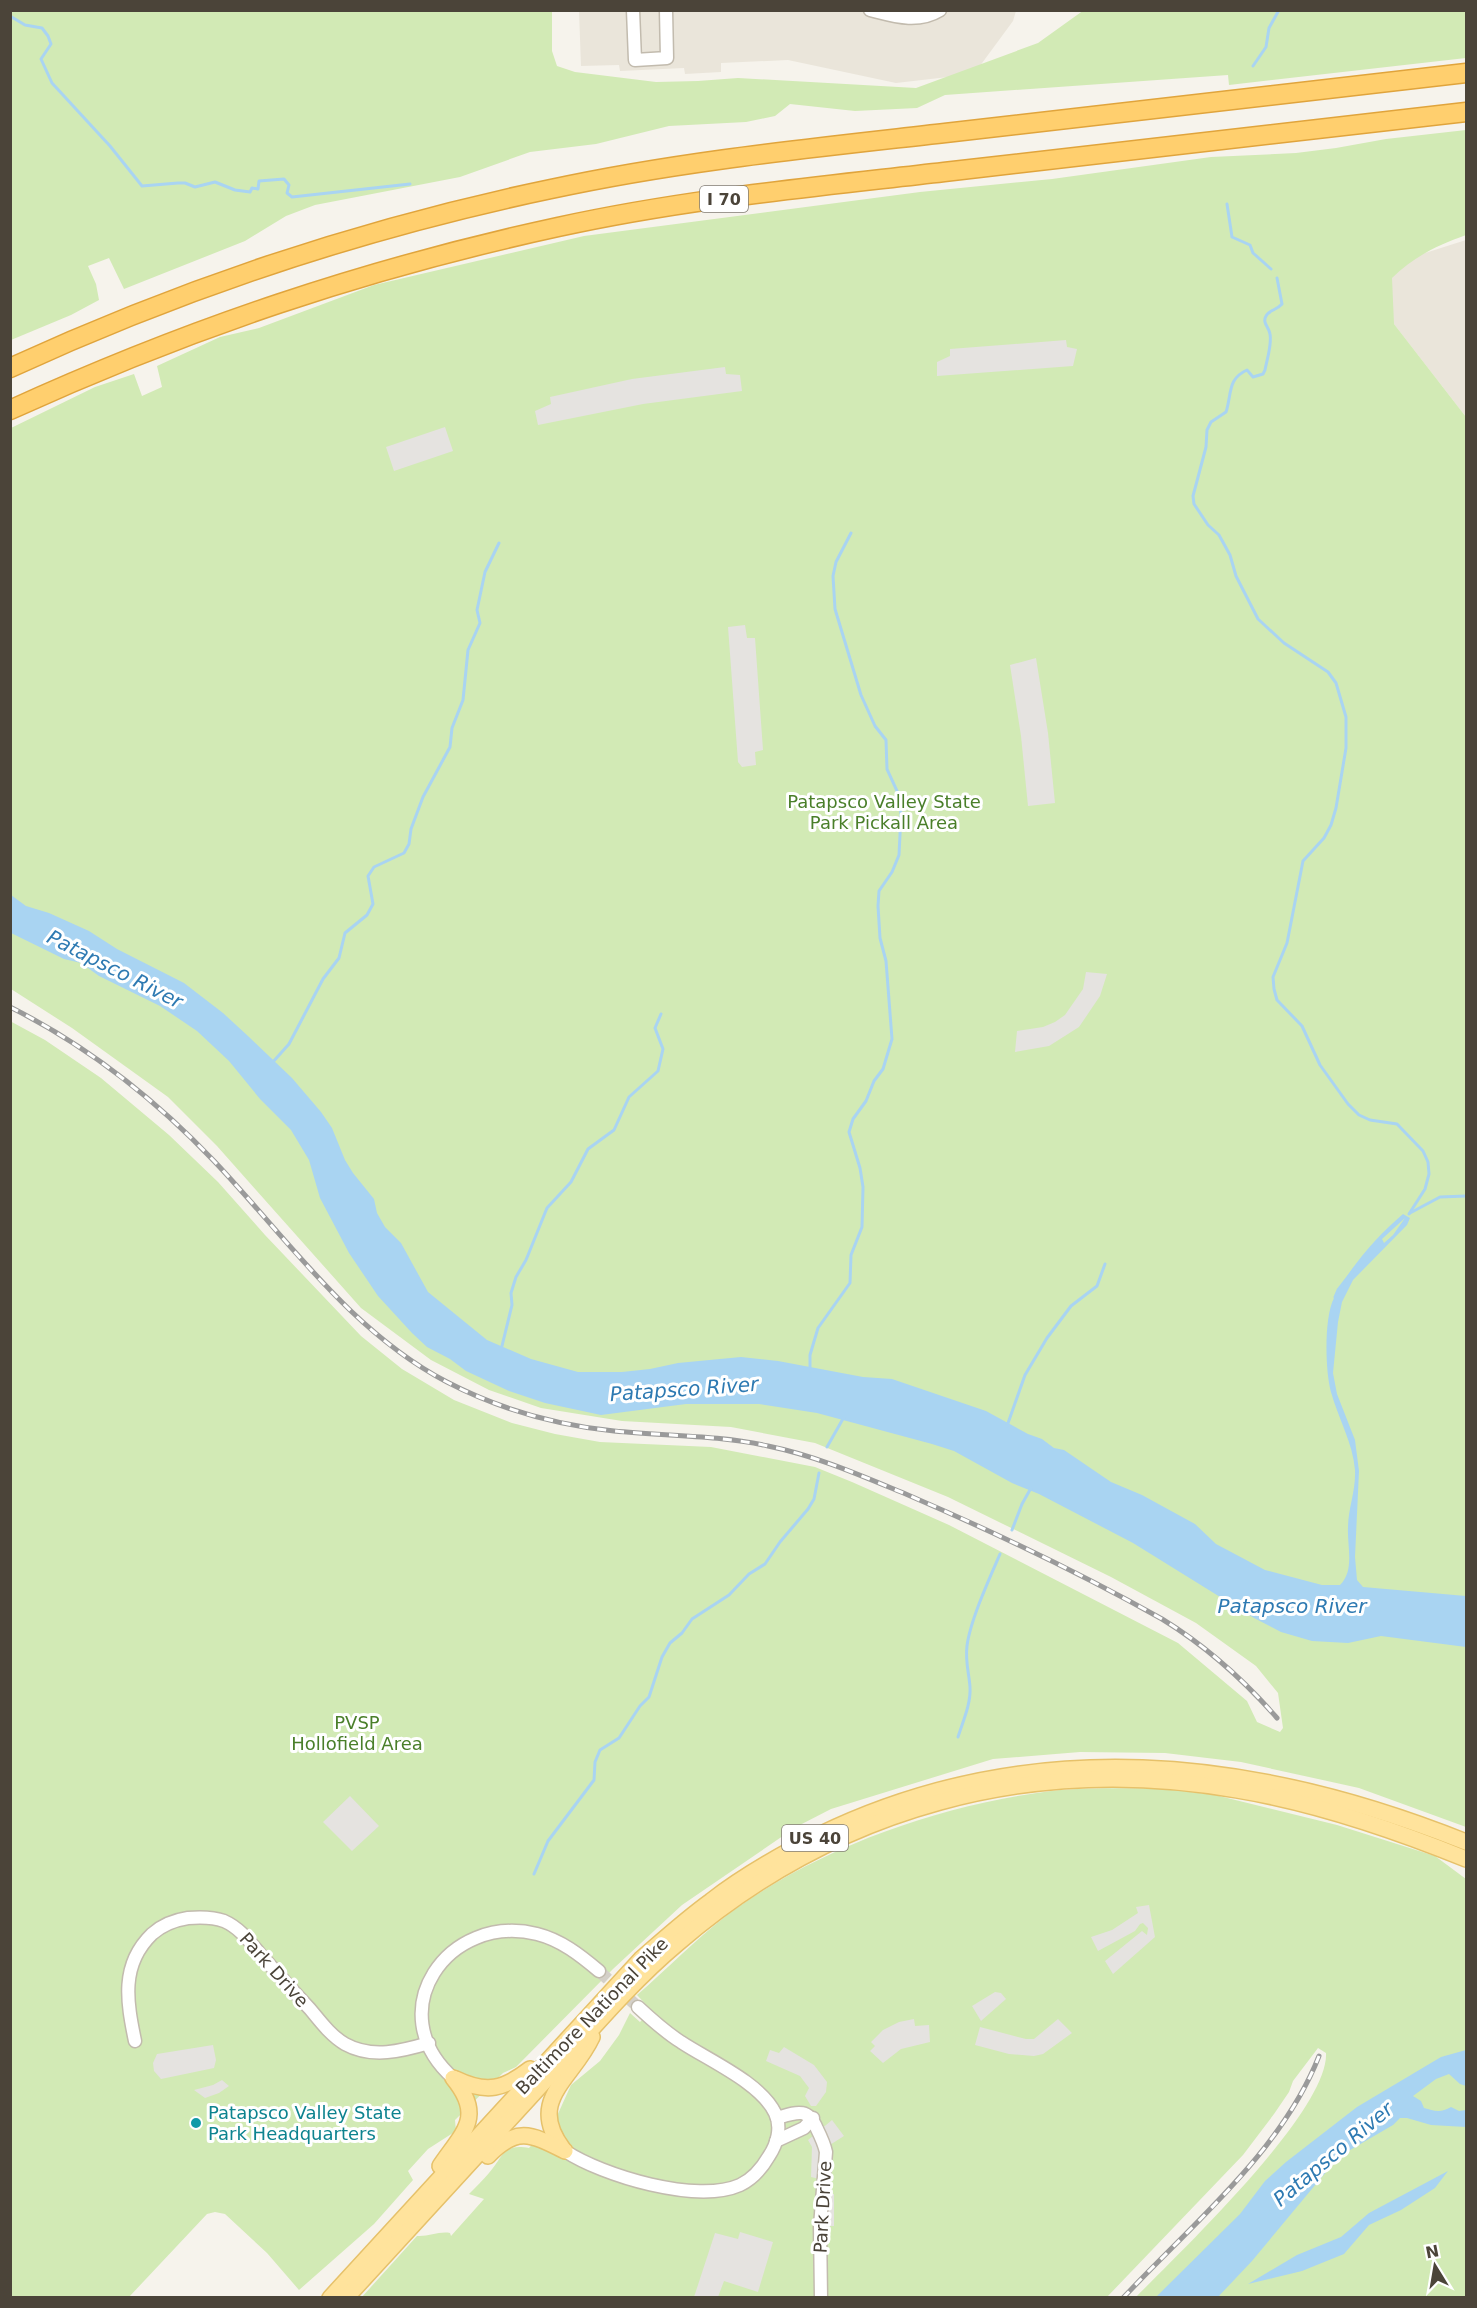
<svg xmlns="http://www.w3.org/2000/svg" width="1477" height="2308" viewBox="0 0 1477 2308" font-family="'DejaVu Sans',sans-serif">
	<rect width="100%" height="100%" fill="#f6f3ec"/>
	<g fill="#eae5da">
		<polygon points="579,11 1016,11 1013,21 974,74 896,83 788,60 721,63 721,72 685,74 684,68 620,71 619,65 581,66"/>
		<polygon points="1466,240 1466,417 1356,275"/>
	</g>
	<g fill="#d2eab5">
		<polygon points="1084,10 1466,11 1466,58 1229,85 1228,75 945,95 917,108 855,111 790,104 775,116 746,122 669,126 596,144 530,152 460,177 315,205 286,216 245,241 124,289 109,258 88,266 96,284 99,300 71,315 11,340 11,11 552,11 552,51 557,66 575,72 656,82 698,81 738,78 916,88 1038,43"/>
		<path d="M1466,130V235C1436,246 1415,256 1392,278L1394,324L1466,417V1827L1359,1788L1241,1762L1165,1753L1080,1752L993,1759L831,1809L796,1827L682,1905L613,1969L516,2067L503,2073L455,2120L456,2131L428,2149L408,2171L413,2180L374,2224L299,2290L267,2253L225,2214L215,2212L207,2214L129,2297H11L10,1021L45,1040L101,1078L169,1135L218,1182L265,1235L361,1336L402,1369L454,1400L512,1423L555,1434L600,1442L711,1447L815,1467L852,1482L949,1525L1178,1643L1247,1701L1257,1722L1280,1732L1283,1728L1278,1693L1256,1666L1196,1623L1111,1577L948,1497L815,1443L731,1427L622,1421L541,1408L489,1390L431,1360L361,1308L217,1146L168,1097L72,1028L11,989V428L95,387L134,374L142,396L162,387L157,366L220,337L259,328L374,285L584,236L920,192L1052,179L1211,157L1296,153L1336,148L1386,139Z"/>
		<path d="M1160,1788L1215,1795L1337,1825L1435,1856L1466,1879V2297H1136C1179,2253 1329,2111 1326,2053L1318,2048L1293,2081L1289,2092L1274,2114L1243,2155L1107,2297L361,2298L417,2236C428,2237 439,2231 450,2233L451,2236L484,2199L469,2194C476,2187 483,2180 489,2173C503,2157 503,2143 529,2148L557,2116L571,2085L600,2061L619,2035L630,2013L640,2022L651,2010L637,1995C667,1969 695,1940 726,1916C816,1848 939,1805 1051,1791C1086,1787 1124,1789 1160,1788Z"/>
	</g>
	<g fill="#e5e3e0">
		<polygon points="1066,340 1067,347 1077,349 1073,366 937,376 937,362 950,356 950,349"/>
		<polygon points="725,367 726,374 740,375 742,391 643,404 538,425 535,411 551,404 550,397 632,379"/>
		<polygon points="445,427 453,451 394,471 386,447"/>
		<polygon points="745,625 747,638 755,638 763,750 755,752 756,765 742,767 738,762 728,627"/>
		<polygon points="1036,658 1048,733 1055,803 1028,806 1021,736 1010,665"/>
		<polygon points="1086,972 1107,974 1100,996 1079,1027 1049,1046 1015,1052 1017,1031 1043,1027 1055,1022 1065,1015 1083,989"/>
		<polygon points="350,1796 379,1826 352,1851 323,1822"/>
		<polygon points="1149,1905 1155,1937 1113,1974 1105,1961 1142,1931 1147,1935 1148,1928 1143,1923 1140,1924 1135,1931 1098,1951 1091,1937 1112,1930 1138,1913 1136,1907"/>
		<polygon points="995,1992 1001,1993 1006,1999 981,2021 972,2006"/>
		<polygon points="914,2019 915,2026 929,2025 930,2042 901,2049 883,2063 870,2051 875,2046 871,2042 883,2030 899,2022"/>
		<polygon points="1058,2019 1072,2033 1043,2054 1034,2056 1009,2054 975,2045 980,2027 1026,2039 1034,2039"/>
		<polygon points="213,2045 216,2060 214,2068 161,2079 154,2071 153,2063 157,2054"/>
		<polygon points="784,2047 814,2065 827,2082 826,2092 816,2106 811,2106 805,2096 809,2088 800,2076 766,2061 770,2050 779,2053"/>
		<polygon points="222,2080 229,2086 219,2093 205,2098 194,2090 213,2085"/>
		<polygon points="832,2120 844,2136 825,2148 824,2180 811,2177 812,2147 808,2140"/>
		<polygon points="823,2194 834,2194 834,2226 820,2226"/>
		<polygon points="740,2232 773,2242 758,2292 724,2281 718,2297 694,2297 715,2233 738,2239"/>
	</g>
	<g fill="#a9d4f2" fill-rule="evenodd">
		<path d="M11,895L26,906L49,913L89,931L117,949L184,983L223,1013L248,1036L292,1078L321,1112L332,1128L345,1160L353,1173L374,1199L377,1213L385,1227L401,1243L428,1292L487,1340L531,1359L578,1372H622L650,1369L678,1363L741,1357L778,1361L863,1377L892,1379L986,1411L1028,1434L1042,1439L1054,1448L1064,1450L1111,1482L1142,1495L1195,1524L1216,1544L1265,1570L1322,1585H1340C1355,1570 1347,1546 1348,1528C1348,1508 1356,1491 1355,1470C1353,1443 1338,1418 1331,1392C1325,1371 1324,1317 1334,1298C1350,1267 1377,1236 1403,1214L1410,1218L1407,1225L1353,1280L1342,1302L1338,1322L1333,1373L1337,1394L1355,1440L1359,1471L1355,1557L1357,1580L1363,1587L1466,1596V1647L1381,1636L1348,1643L1312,1641L1281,1632L1254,1618L1133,1543L1039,1494L1012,1483L954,1451L932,1444L817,1413L759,1404H686L601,1415L545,1403L509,1391L466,1371L450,1359L427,1347L412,1333L378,1296L349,1253L320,1198L309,1160L291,1130L260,1099L229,1061L197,1031L160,1006L99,976L81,963L64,959L11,933ZM1405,1218L1393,1235L1384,1243L1382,1239Z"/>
		<path d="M1466,2050V2086L1460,2084L1449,2074L1436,2079L1413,2096L1421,2101L1424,2108C1434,2111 1441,2113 1451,2107L1459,2111L1466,2110V2127L1431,2125L1407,2118H1400L1393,2125L1345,2153L1331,2166L1252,2261L1218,2297H1156L1240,2214L1265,2181L1286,2162L1357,2107L1441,2057Z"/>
		<polygon points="1448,2171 1435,2188 1401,2210 1369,2225 1344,2254 1302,2271 1248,2284 1297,2255 1341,2237 1369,2213"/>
	</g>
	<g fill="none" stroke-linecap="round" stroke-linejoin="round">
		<g stroke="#a9d4f2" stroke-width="3">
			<polyline points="10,16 25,25 42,28 48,36 51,44 41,59 52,83 110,146 142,186 178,183 185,183 195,187 215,182 235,190 250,192 252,188 258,189 259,181 284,179 289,185 287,193 292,197 410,184"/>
			<polyline points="1253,66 1266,47 1269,28 1279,10"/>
			<polyline points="1227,204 1232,237 1250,245 1253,253 1271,269"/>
			<path d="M1277,278L1282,304C1277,310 1269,310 1266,316C1262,323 1269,327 1270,334C1272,345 1267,359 1265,370L1263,374L1253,377L1247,370C1227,379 1232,394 1226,412L1211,422L1207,430L1206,447L1193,496L1194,504L1208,525L1219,535L1230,555L1236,576L1258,619L1284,643L1328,672L1336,683L1346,717V748L1336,808L1331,825L1324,838L1303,861L1287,943L1273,977L1274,989L1277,1000L1302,1026L1320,1065L1348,1104L1359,1115L1370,1120L1397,1124L1423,1151L1428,1162L1429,1174L1425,1189L1409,1214"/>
			<polyline points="272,1063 289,1044 323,979 339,958 345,933 367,915 373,904 368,876 374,867 404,853 409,844 411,829 423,797 450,747 452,728 463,700 468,650 480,623 477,610 485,572 499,543"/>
			<polyline points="1410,1213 1440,1197 1466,1196"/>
			<polyline points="1335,1297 1338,1290 1355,1268"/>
			<polyline points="501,1350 512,1305 511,1293 516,1277 526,1260 547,1208 571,1182 588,1149 614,1130 629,1097 658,1071 663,1049 655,1028 661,1014"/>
			<polyline points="810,1371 810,1355 818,1328 850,1283 851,1255 862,1227 863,1187 860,1168 849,1132 853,1119 866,1101 874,1081 883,1069 892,1039 886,961 880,938 878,906 879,891 892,872 899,855 901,814 898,793 887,769 886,740 875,726 861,695 835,609 833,576 836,562 851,533"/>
			<polyline points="1007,1426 1025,1375 1047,1338 1071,1306 1097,1286 1105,1264"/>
			<polyline points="827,1447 844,1417"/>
			<polyline points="1012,1530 1022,1504 1031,1488"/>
			<path d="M958,1737C963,1721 971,1704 970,1687C969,1673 965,1661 967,1646C970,1621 990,1577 1000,1554"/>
			<polyline points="534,1874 548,1841 594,1780 595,1762 600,1750 619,1738 640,1706 649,1697 662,1657 670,1643 682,1633 692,1619 729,1595 749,1574 765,1564 780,1542 808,1509 814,1499 819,1473"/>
		</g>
		<polyline stroke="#d4d0c8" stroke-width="12" stroke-dasharray="12 6" stroke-linecap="butt" points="599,1971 638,2007"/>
		<defs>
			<g id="minor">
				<polyline points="633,10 635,60 667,58 666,10"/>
				<path d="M870,10C894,16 917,24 940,10"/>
				<path d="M135,2041C127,2002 120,1965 152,1934C162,1925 175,1920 188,1918C200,1917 213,1917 224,1921C240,1928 250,1942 261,1955C277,1973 293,1991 310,2009C320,2021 331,2036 345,2044C372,2059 402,2051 429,2043"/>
				<path d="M453,2078C379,2012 448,1912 537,1934C561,1940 580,1955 599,1971"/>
				<path d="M777,2118C797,2112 808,2107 817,2129C821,2137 824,2143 826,2152L820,2226L821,2298"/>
				<polyline points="776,2141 804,2128 813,2118"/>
				<path d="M565,2151C603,2176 697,2204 740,2185C753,2179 762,2168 769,2156C777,2144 782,2127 775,2113C761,2083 708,2060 681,2042C665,2032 652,2020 638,2007"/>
			</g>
			<g id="major">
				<path d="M456,2079C487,2094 504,2089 530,2069"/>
				<path d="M563,2149C526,2100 572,2080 592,2037"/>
				<path d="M488,2156C517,2126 531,2134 565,2151"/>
				<path d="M440,2166C463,2132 485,2117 453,2078"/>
				<path d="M330,2298L641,1959C664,1939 686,1919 711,1901C744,1875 782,1854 819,1835C1032,1732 1253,1757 1466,1842"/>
				<path d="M346,2298C412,2226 478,2154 544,2082C588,2034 629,1984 678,1943C836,1807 1032,1754 1237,1790C1316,1803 1392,1829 1466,1859"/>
			</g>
			<g id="highway">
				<path d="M10,368C184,288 364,228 551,189C680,161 813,148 945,133C1119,113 1293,93 1466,73"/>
				<path d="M10,410C190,328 365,269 558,227C685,199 815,187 944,172C1118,152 1292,132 1466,112"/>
			</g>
		</defs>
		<use href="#minor" stroke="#c2bbae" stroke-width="15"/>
		<use href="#major" stroke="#e6c16a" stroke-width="18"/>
		<use href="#highway" stroke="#e0a43c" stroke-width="21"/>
		<use href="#minor" stroke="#fff" stroke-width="12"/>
		<use href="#major" stroke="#ffe39c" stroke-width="15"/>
		<use href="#highway" stroke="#ffcf6e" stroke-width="18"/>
		<defs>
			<g id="rail">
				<path d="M10,1007C86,1045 156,1100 214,1161C287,1238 351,1332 447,1382C499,1409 556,1425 614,1431C665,1436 718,1435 768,1446C817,1456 862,1476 908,1495C994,1532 1080,1573 1162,1619C1206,1646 1243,1679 1277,1718"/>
				<path d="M1123,2298C1192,2224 1282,2151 1319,2056"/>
			</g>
		</defs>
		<use href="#rail" stroke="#9a9a9a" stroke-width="5"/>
		<use href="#rail" stroke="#fff" stroke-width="3" stroke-dasharray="9" stroke-linecap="butt"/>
	</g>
	<circle fill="#0f9aa8" stroke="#fff" stroke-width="2" cx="196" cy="2123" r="6"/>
	<g text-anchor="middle" stroke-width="6" stroke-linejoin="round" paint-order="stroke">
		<g fill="#fff" stroke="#817c74" stroke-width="1.5">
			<rect x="700" y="186" width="48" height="26" rx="4.5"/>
			<rect x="782" y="1825" width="66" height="26" rx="4.5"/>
		</g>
		<g font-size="16" font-weight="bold" fill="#4b4439">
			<text x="724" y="205">I 70</text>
			<text x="815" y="1844">US 40</text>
		</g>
		<g font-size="18" fill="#4a7f2a" stroke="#fff">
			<text x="884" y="808">Patapsco Valley State<tspan x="884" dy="21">Park Pickall Area</tspan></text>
			<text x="357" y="1729">PVSP<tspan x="357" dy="21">Hollofield Area</tspan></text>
		</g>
		<g font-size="18" fill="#4b4439" stroke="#fff">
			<text transform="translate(274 1970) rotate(48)" y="6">Park Drive</text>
			<text transform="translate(592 2016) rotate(-46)" y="6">Baltimore National Pike</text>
			<text transform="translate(823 2207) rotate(-87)" y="6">Park Drive</text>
		</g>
		<g font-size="18" fill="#0d838f" stroke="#fff" text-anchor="start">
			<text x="208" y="2119">Patapsco Valley State<tspan x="208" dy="21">Park Headquarters</tspan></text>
		</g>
		<g font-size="20" font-style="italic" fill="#2e7ab2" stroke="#fff">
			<text transform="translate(115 969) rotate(27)" y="7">Patapsco River</text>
			<text transform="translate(684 1389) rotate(-4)" y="7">Patapsco River</text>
			<text x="1292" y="1613">Patapsco River</text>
			<text transform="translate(1333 2154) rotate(-40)" y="7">Patapsco River</text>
		</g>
	</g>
	<rect width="1477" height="2308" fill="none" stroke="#4b4439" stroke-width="24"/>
	<g transform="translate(1435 2266) rotate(349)" stroke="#ffffff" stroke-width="4.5" paint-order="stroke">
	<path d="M0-4.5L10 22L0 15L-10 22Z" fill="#4b4439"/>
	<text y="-9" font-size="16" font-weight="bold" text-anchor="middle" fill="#4b4439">N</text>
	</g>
</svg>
